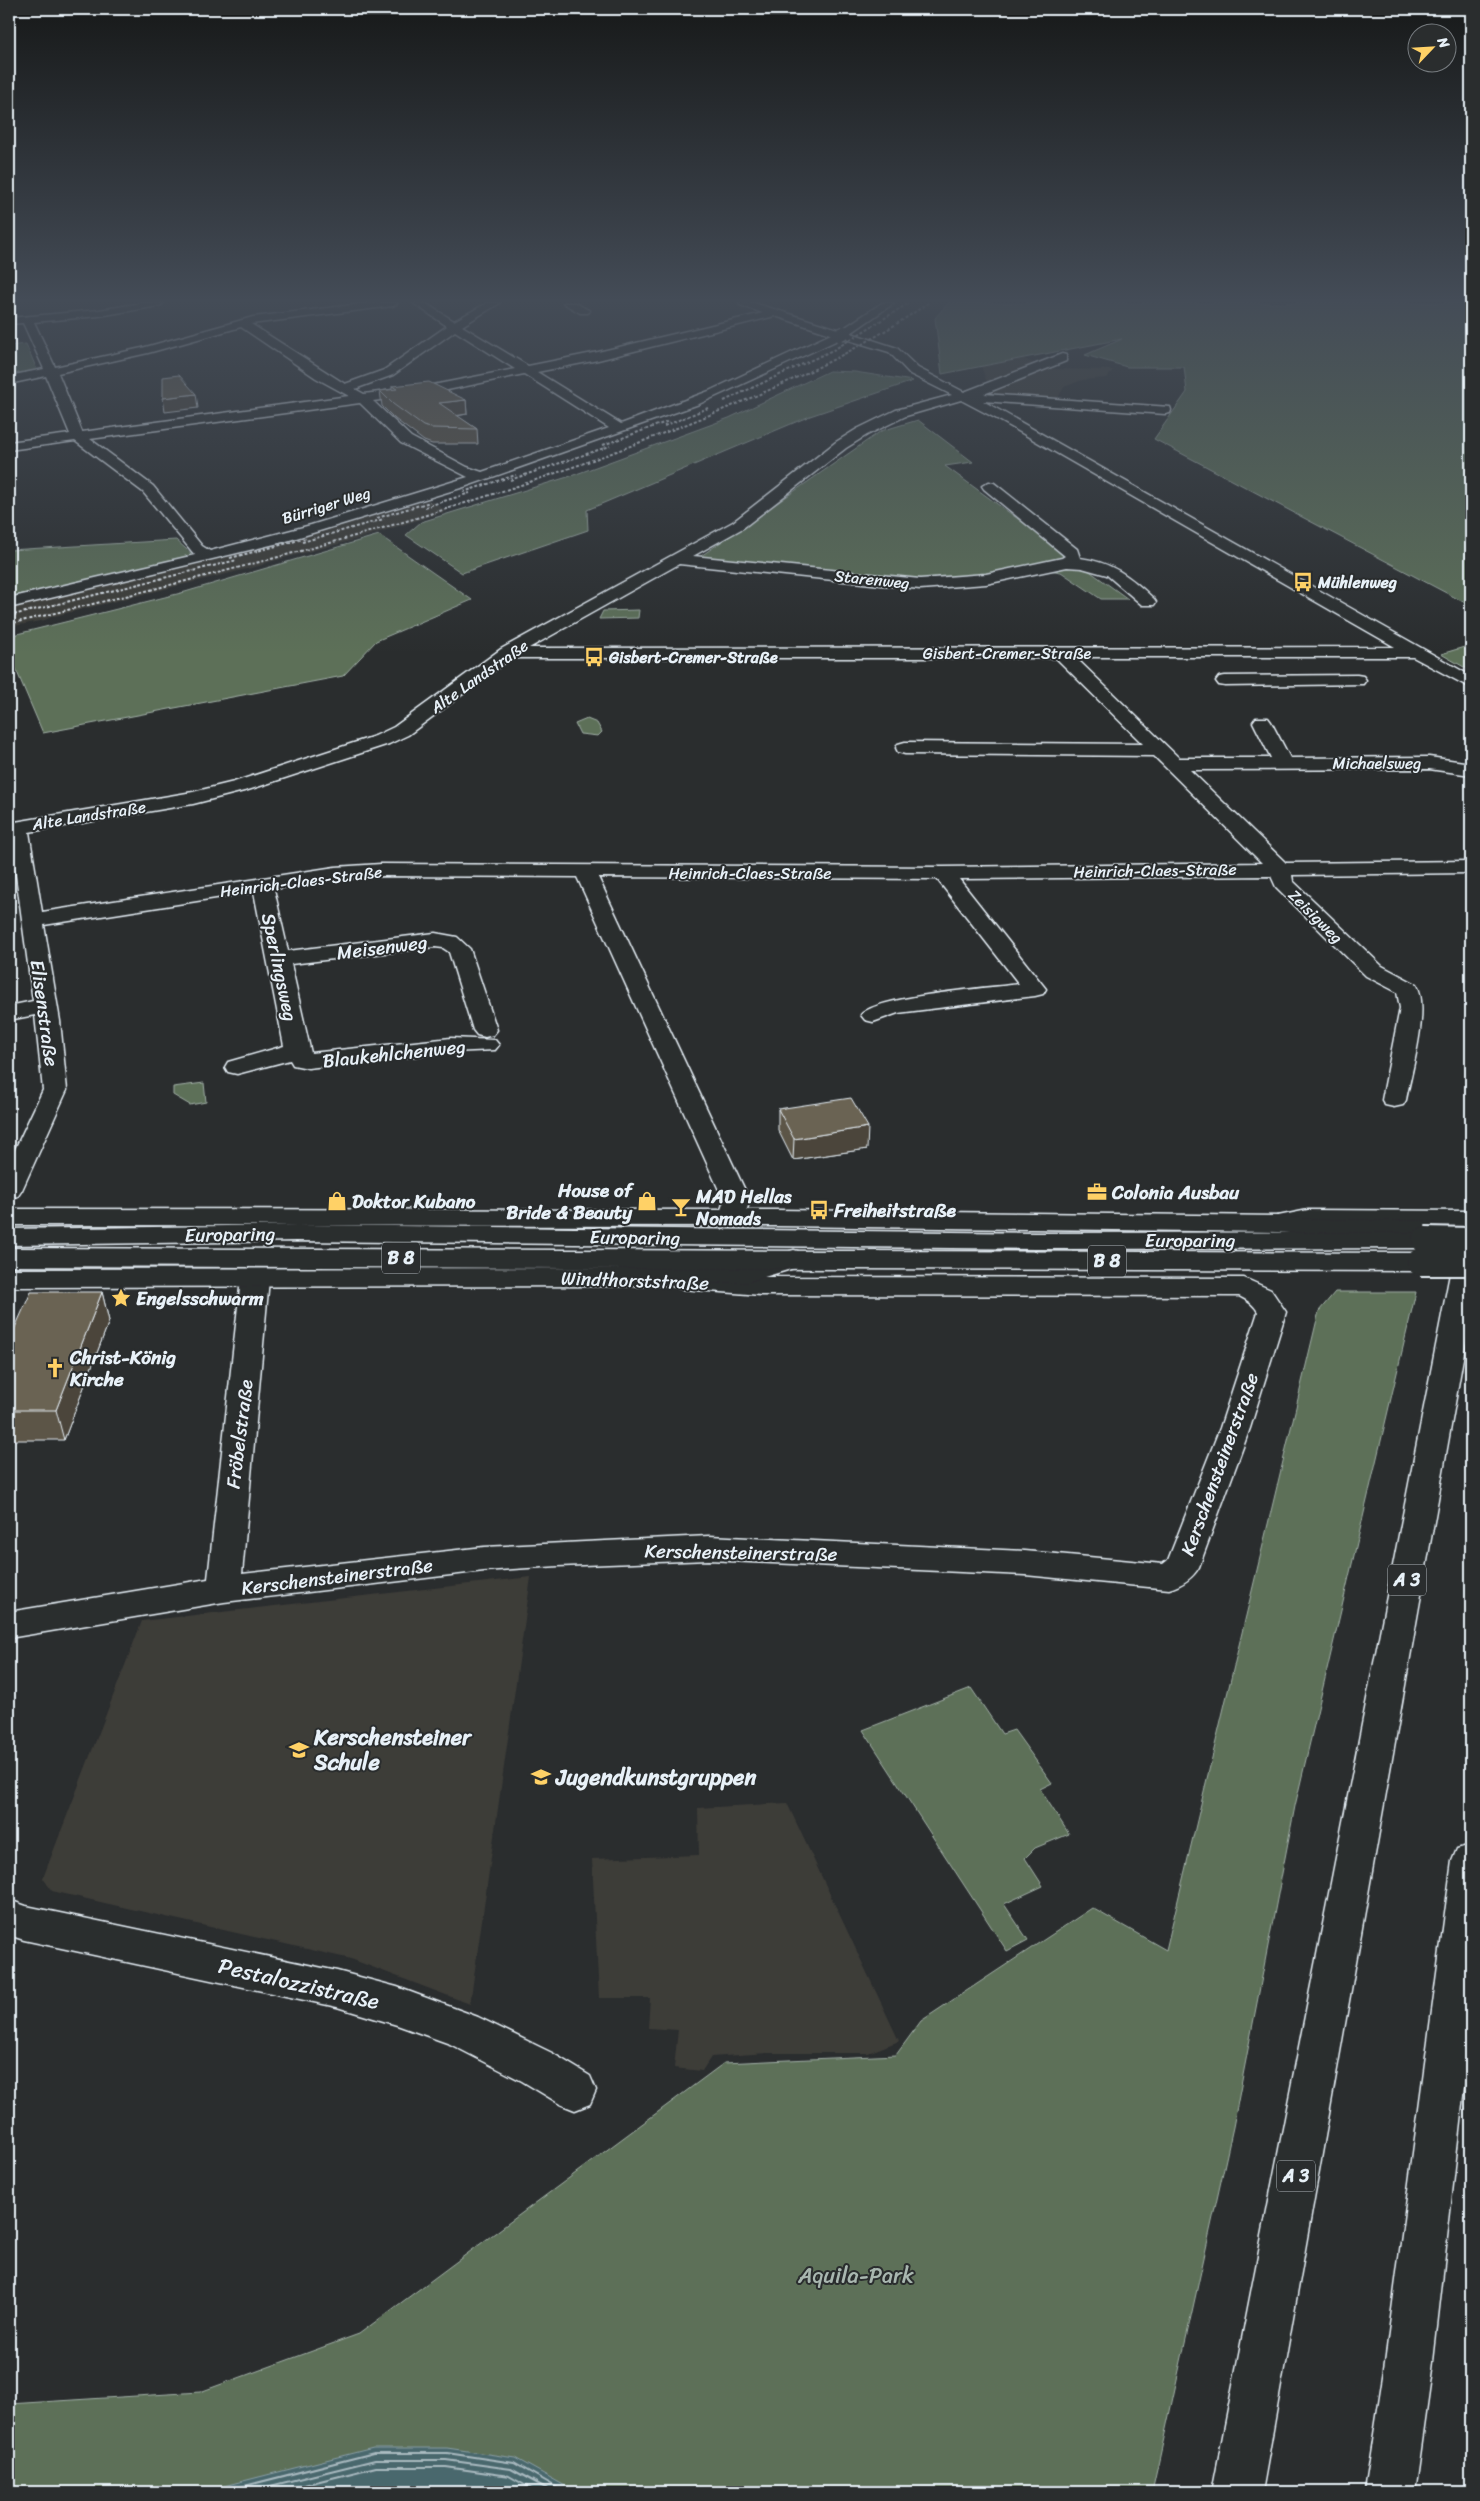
<svg xmlns="http://www.w3.org/2000/svg" width="1480" height="2501" viewBox="0 0 1480 2501" font-family="Sriracha,sans-serif">
	<rect width="100%" height="100%" fill="#2a2d2e"/>
	<filter id="ink" filterUnits="userSpaceOnUse"><feTurbulence type="fractalNoise" baseFrequency=".02" numOctaves="2"/><feDisplacementMap in="SourceGraphic" scale="10" xChannelSelector="R" yChannelSelector="G"/><feConvolveMatrix kernelMatrix="1 2 1 2 8 2 1 2 1" color-interpolation-filters="sRGB"/></filter>
	<g filter="url(#ink)">
		<g fill="#3e3d39">
			<polygon points="1020,357 1047,369 1113,370 1107,378 1082,380 1064,387 1056,402 978,396 1005,384 986,380 981,366"/>
			<polygon points="429,500 447,511 358,539 269,562 259,566 51,617 45,620 9,627 9,608 14,606 226,557 231,553 248,551"/>
			<polygon points="531,1577 470,2004 351,1959 52,1891 43,1878 142,1621"/>
			<polygon points="787,1803 899,2041 868,2053 767,2053 711,2057 702,2071 674,2068 678,2030 648,2028 650,1998 599,1998 592,1859 699,1855 698,1808"/>
		</g>
		<g fill="#5d7059" stroke="#a2b0a8">
			<polygon points="948,303 1471,303 1471,606 1154,439 1187,392 1184,367 1127,367 1085,355 1122,339 942,374 935,318"/>
			<polygon points="26,344 38,372 9,377 9,346"/>
			<polygon points="829,371 855,372 913,381 810,416 587,510 588,530 462,573 406,535 421,522 571,476 729,418"/>
			<polygon points="918,420 973,462 945,466 1128,599 1101,599 1061,572 1031,567 978,577 923,581 698,558 881,431"/>
			<polygon points="379,535 472,600 376,641 343,676 43,733 9,653 9,636 185,592"/>
			<polygon points="176,540 194,556 9,598 9,550"/>
			<polygon points="639,610 638,618 599,619 603,611"/>
			<polygon points="1471,645 1471,671 1441,654"/>
			<polygon points="587,719 597,723 602,732 598,736 580,734 575,724"/>
			<polygon points="204,1083 206,1102 190,1105 173,1095 173,1087"/>
			<polygon points="1335,1292 1416,1292 1295,1806 1233,2127 1152,2492 9,2492 9,2404 200,2392 359,2334 724,2063 896,2055 921,2021 1092,1908 1166,1950 1319,1311"/>
			<polygon points="971,1688 1002,1734 1014,1730 1052,1783 1040,1789 1069,1834 1035,1848 1025,1858 1043,1886 1004,1904 1028,1940 1007,1951 863,1730"/>
		</g>
		<polygon fill="#4a676d" stroke="#899ea5" points="373,2448 447,2448 515,2458 576,2492 200,2492"/>
		<g fill="none" stroke-linecap="round" stroke-linejoin="round">
			<g stroke="#a9bac0" stroke-width="2">
				<polyline points="221,2492 374,2453 447,2453 514,2463 565,2492"/>
				<polyline points="246,2492 375,2460 446,2460 511,2469 553,2492"/>
				<polyline points="276,2492 376,2467 446,2467 509,2476 537,2492"/>
			</g>
			<defs>
				<g id="minor">
					<path d="M142,303H164L159,306L99,316L34,322L55,367L142,348L253,317L369,303H398L393,306L251,324L345,384L384,370L447,326L413,303H425L454,321L487,303H500L462,326L528,366L598,352L763,313L740,305L739,303H754L841,330L882,303H894L851,333L897,348L918,368L964,392L1062,354L1066,355V361L984,394L1170,407L1171,410L1170,413L1165,414L983,401L1471,676V688L1413,657H1075L1179,758H1271L1253,722L1256,718H1268L1271,722L1290,758L1429,757L1471,763V775L1429,769L1190,770L1286,863L1471,861V873L1292,875L1293,881L1382,966L1416,984C1431,1006 1411,1073 1406,1100L1403,1105L1394,1107L1385,1105L1382,1100L1400,1008L1397,992L1366,976L1276,887L1271,876L959,879L1046,989L1043,994L1035,996L898,1013L873,1022L865,1020L861,1015C875,996 991,988 1019,984L937,879L598,877L750,1201L741,1224L731,1226L721,1224L718,1218L724,1201L577,877L381,876L335,879L274,889L288,951L435,933L457,937L470,949L497,1030L493,1035L485,1037L477,1035L473,1030L449,952L443,948L435,947L291,964L311,1053L451,1038L495,1040L499,1045L495,1050L451,1052L308,1068L293,1065L290,1060L237,1074L228,1072L225,1067L228,1062L284,1046L254,892L44,925L60,1021L67,1090L22,1190L18,1196L9,1198V1162L43,1090L35,1015L9,1020V1006L33,1001L9,823L193,792L234,782L375,736L394,727L501,649L733,522L836,442L857,429L896,410L952,395L910,374L889,352L842,338L699,404L464,487L283,542L9,608V598L195,555L143,492L75,441L9,450V442L70,434L46,376L9,384V376L44,369L23,323L9,324V318L99,310ZM775,316L831,334L709,391L621,424L537,372L598,360ZM241,327L316,378L349,396L82,432L58,373L148,353ZM455,331L515,369L433,385L364,394L355,389L393,375ZM524,374L609,428L482,472L467,467L411,437L373,401L433,393ZM961,400L999,420L1395,647L529,648L679,564L920,589L986,584L1067,567L1082,568L1107,575L1142,605H1154L1156,602L1154,599C1131,577 1112,562 1080,558L1077,549L994,483L989,482L982,486L984,489L1065,556L1062,558L986,574L920,579L693,556L743,528L846,448L867,435L906,416ZM360,403L401,443L468,477L311,525L210,551L202,546L153,486L90,439ZM511,658H1056L1143,744L905,742L898,744L896,748L898,752L905,754L1154,756L1262,863L943,867L381,864L335,867L42,912L29,832L193,804L248,790L389,744L408,735Z"/>
					<polygon points="563,303 576,303 590,311 588,313 580,313"/>
					<polygon points="1357,675 1363,676 1366,680 1363,684 1225,686 1219,685 1216,681 1219,677 1225,676"/>
					<polygon points="1308,1210 1471,1211 1471,1227 1308,1226 1278,1232 1268,1230 1264,1224 1268,1218"/>
					<path d="M255,1270L265,1273L269,1279L242,1574L484,1547L709,1536L1025,1551L1163,1564L1168,1560L1220,1428L1258,1312C1254,1304 1247,1300 1239,1296L761,1295L682,1289L672,1286L668,1280L672,1274L682,1271L761,1277L1244,1278L1271,1290L1286,1312L1250,1428L1199,1567C1192,1579 1182,1585 1169,1589L1025,1575L709,1560L558,1566L484,1571L224,1602L9,1638V1612L208,1579L241,1279L245,1273Z"/>
					<polygon points="9,1900 26,1906 337,1971 397,1987 478,2017 552,2053 590,2076 596,2090 590,2104 575,2110 560,2104 522,2081 450,2044 397,2025 337,2007 24,1940 9,1935"/>
				</g>
				<g id="major">
					<polygon points="9,1209 776,1210 1278,1216 1311,1219 1428,1221 1463,1231 1467,1237 1463,1243 1453,1245 1426,1237 1311,1235 1278,1232 776,1226 9,1225"/>
					<polygon points="794,1250 804,1253 808,1259 804,1265 748,1282 638,1286 9,1287 9,1269 638,1268 746,1264"/>
				</g>
				<g id="highway">
					<polygon points="297,1225 1036,1233 1425,1232 1435,1234 1439,1240 1435,1246 1425,1248 1036,1249 297,1241 9,1245 9,1229"/>
					<polygon points="1471,1230 1471,1313 1262,2492 1212,2492 1457,1238 1461,1232"/>
					<polygon points="9,1248 1420,1253 1430,1256 1434,1262 1430,1268 1420,1271 9,1266"/>
					<polygon points="1471,1845 1471,2025 1432,2370 1415,2492 1365,2492 1384,2370 1452,1861 1457,1849"/>
				</g>
			</defs>
			<use href="#minor" stroke="#e8f1f8" stroke-width="3"/>
			<use href="#major" stroke="#e8f1f8" stroke-width="3"/>
			<use href="#highway" stroke="#e8f1f8" stroke-width="3"/>
			<use href="#minor" fill="#2a2d2e" fill-rule="evenodd"/>
			<use href="#major" fill="#2a2d2e" fill-rule="evenodd"/>
			<use href="#highway" fill="#2a2d2e" fill-rule="evenodd"/>
			<g stroke="#e8f1f8" stroke-width="2" stroke-dasharray="3 2" stroke-linecap="butt">
				<polyline points="724,401 835,349 909,303"/>
				<polyline points="664,426 708,408"/>
				<polyline points="603,445 669,421"/>
				<polyline points="510,480 610,446"/>
				<polyline points="463,492 516,475"/>
				<polyline points="425,507 470,493"/>
				<polyline points="377,518 430,502"/>
				<polyline points="302,542 384,519"/>
				<polyline points="230,558 307,538"/>
				<polyline points="9,616 237,560"/>
				<path d="M9,624C232,571 455,516 669,431C759,396 848,359 928,303"/>
			</g>
			<defs>
				<polyline id="minor-bridge" points="839,335 845,332"/>
				<g id="highway-bridge">
					<polyline points="1425,1240 1471,1241"/>
					<polyline points="1420,1262 1471,1262"/>
				</g>
			</defs>
			<use href="#minor-bridge" stroke="#e8f1f8" stroke-width="14" stroke-linecap="butt"/>
			<use href="#highway-bridge" stroke="#e8f1f8" stroke-width="30" stroke-linecap="butt"/>
			<use href="#minor-bridge" stroke="#2a2d2e" stroke-width="12"/>
			<use href="#highway-bridge" stroke="#2a2d2e" stroke-width="26"/>
		</g>
		<g fill="#5c5547" stroke="#e8f1f8">
			<polygon points="392,386 466,400 467,414 457,416 477,429 478,444 432,444 424,441 395,419 382,406 380,391 392,389"/>
			<polygon points="778,1109 867,1149 793,1160 778,1130"/>
			<polygon points="102,1292 109,1321 64,1440 9,1440 9,1341"/>
		</g>
		<g fill="#4b453a" stroke="#e8f1f8">
			<polygon points="196,394 198,408 165,412 163,398"/>
			<polygon points="466,400 467,414 441,418 439,403"/>
			<polygon points="868,1127 867,1149 793,1160 794,1139"/>
			<polygon points="102,1292 109,1321 64,1440 56,1410"/>
		</g>
		<g fill="#6b6353" stroke="#e8f1f8">
			<polygon points="179,375 196,394 163,398 163,377"/>
			<polygon points="429,382 466,400 439,403 477,429 431,428 423,426 393,404 380,391 397,389 392,386"/>
			<polygon points="851,1098 868,1127 794,1139 778,1109"/>
			<polygon points="31,1292 102,1292 56,1410 9,1410 9,1341"/>
		</g>
	</g>
	<linearGradient id="sky" x2="0" y2="1"><stop stop-color="#171919"/><stop offset="0.46" stop-color="#444c57"/><stop offset="1" stop-color="#444c57" stop-opacity="0"/></linearGradient>
	<rect width="1480" height="653" fill="url(#sky)"/>
	<defs>
		<symbol id="bus-bare" viewBox="-9 -9 18 18"><path d="M-5-6H5V4H4V6H2V4H-2V6H-4V4H-5ZM-3.5-4V0h7V-4ZM-3.5 1.2v1.5H-2V1.2ZM2 1.2v1.5H3.5V1.2Z" fill="#ffd166" stroke="#2a2d2e" stroke-width="2.5" paint-order="stroke"/></symbol>
		<symbol id="office-bare" viewBox="-9 -9 18 18"><path d="M-6-3h4V-5.5h4V-3h4V5H-6ZM-1-4.5V-3h2v-1.5ZM-6 0V1H6V0Z" fill="#ffd166" stroke="#2a2d2e" stroke-width="2.5" paint-order="stroke"/></symbol>
		<symbol id="shop-bare" viewBox="-9 -9 18 18"><path d="M-5-2.5h2.3a2.7 3.5 0 0 1 5.4 0H5L5.5 6h-11ZM-1.5-2.5h3a1.5 2.3 0 0 0-3 0Z" fill="#ffd166" stroke="#2a2d2e" stroke-width="2.5" paint-order="stroke"/></symbol>
		<symbol id="bar-bare" viewBox="-9 -9 18 18"><path d="M-6-5H6L.8 .8V4.5H3.5V6h-7V4.5H-.8V.8Z" fill="#ffd166" stroke="#2a2d2e" stroke-width="2.5" paint-order="stroke"/></symbol>
		<symbol id="sight-bare" viewBox="-9 -9 18 18"><path d="M0-6L1.8-2.2L6-1.7L2.9 1.2L3.7 5.4L0 3.3L-3.7 5.4L-2.9 1.2L-6-1.7L-1.8-2.2Z" fill="#ffd166" stroke="#2a2d2e" stroke-width="2.5" paint-order="stroke"/></symbol>
		<symbol id="church-bare" viewBox="-9 -9 18 18"><path d="M-1.2-6h2.4v3.5h3.3v2.4h-3.3V6h-2.4V-.1h-3.3v-2.4h3.3Z" fill="#ffd166" stroke="#2a2d2e" stroke-width="2.5" paint-order="stroke"/></symbol>
		<symbol id="school-bare" viewBox="-9 -9 18 18"><path d="M0-5L7-2L0 1L-7-2ZM-4 1L0 2.5L4 1V4Q0 6-4 4Z" fill="#ffd166" stroke="#2a2d2e" stroke-width="2.5" paint-order="stroke"/></symbol>
	</defs>
	<g fill-rule="evenodd">
		<use href="#bus-bare" x="1289" y="568" width="28" height="28"/>
		<use href="#bus-bare" x="580" y="643" width="28" height="28"/>
		<use href="#office-bare" x="1083" y="1178" width="28" height="28"/>
		<use href="#shop-bare" x="323" y="1187" width="28" height="28"/>
		<use href="#shop-bare" x="633" y="1187" width="28" height="28"/>
		<use href="#bar-bare" x="667" y="1193" width="28" height="28"/>
		<use href="#bus-bare" x="805" y="1196" width="28" height="28"/>
		<use href="#sight-bare" x="107" y="1284" width="28" height="28"/>
		<use href="#church-bare" x="41" y="1354" width="28" height="28"/>
		<use href="#school-bare" x="285" y="1736" width="28" height="28"/>
		<use href="#school-bare" x="527" y="1763" width="28" height="28"/>
	</g>
	<g text-anchor="middle" stroke-width="4" stroke-linejoin="round" paint-order="stroke">
		<g font-size="16" fill="#e8f1f8" stroke="#2a2d2e">
			<text transform="translate(326 505) rotate(-17)" y="6">Bürriger Weg</text>
			<text transform="translate(872 579) rotate(6)" y="6">Starenweg</text>
			<text x="1007" y="659">Gisbert-Cremer-Straße</text>
			<text transform="translate(479 676) rotate(-35)" y="6">Alte Landstraße</text>
			<text x="1377" y="769">Michaelsweg</text>
			<text transform="translate(89 815) rotate(-9)" y="6">Alte Landstraße</text>
			<text transform="translate(1155 870) rotate(-1)" y="6">Heinrich-Claes-Straße</text>
			<text x="750" y="879">Heinrich-Claes-Straße</text>
			<text transform="translate(301 881) rotate(-7)" y="6">Heinrich-Claes-Straße</text>
			<text transform="translate(1316 916) rotate(45)" y="6">Zeisigweg</text>
		</g>
		<g font-size="16" font-weight="bold" fill="#e8f1f8" stroke="#2a2d2e" text-anchor="start">
			<text x="1318" y="588">Mühlenweg</text>
			<text x="609" y="663">Gisbert-Cremer-Straße</text>
		</g>
		<g fill="#2a2d2e" stroke="#afb6bb" stroke-width="1">
			<rect x="382" y="1242.5" width="38" height="31" rx="4"/>
			<rect x="1088" y="1245.5" width="38" height="31" rx="4"/>
			<rect x="1388" y="1564.5" width="38" height="31" rx="4"/>
			<rect x="1277" y="2160.5" width="38" height="31" rx="4"/>
		</g>
		<g font-size="18" font-weight="bold" fill="#e8f1f8">
			<text x="401" y="1264">B 8</text>
			<text x="1107" y="1267">B 8</text>
			<text x="1407" y="1586">A 3</text>
			<text x="1296" y="2182">A 3</text>
		</g>
		<g font-size="19" fill="#e8f1f8" stroke="#2a2d2e">
			<text transform="translate(382 947) rotate(-7)" y="7">Meisenweg</text>
			<text transform="translate(280 967) rotate(78)" y="7">Sperlingsweg</text>
			<text transform="translate(45 1013) rotate(82)" y="7">Elisenstraße</text>
			<text transform="translate(394 1053) rotate(-6)" y="7">Blaukehlchenweg</text>
			<text transform="translate(230 1234) rotate(-1)" y="7">Europaring</text>
			<text transform="translate(635 1237) rotate(1)" y="7">Europaring</text>
			<text x="1190" y="1247">Europaring</text>
			<text transform="translate(635 1280) rotate(2)" y="7">Windthorststraße</text>
			<text transform="translate(239 1434) rotate(-83)" y="7">Fröbelstraße</text>
			<text transform="translate(1219 1464) rotate(-70)" y="7">Kerschensteinerstraße</text>
			<text transform="translate(741 1552) rotate(1)" y="7">Kerschensteinerstraße</text>
			<text transform="translate(337 1576) rotate(-7)" y="7">Kerschensteinerstraße</text>
		</g>
		<g font-size="19" font-weight="bold" fill="#e8f1f8" stroke="#2a2d2e" text-anchor="start">
			<text x="632" y="1197" text-anchor="end">House of<tspan x="632" dy="22">Bride &amp; Beauty</tspan></text>
			<text x="1112" y="1199">Colonia Ausbau</text>
			<text x="696" y="1203">MAD Hellas<tspan x="696" dy="22">Nomads</tspan></text>
			<text x="352" y="1208">Doktor Kubano</text>
			<text x="834" y="1217">Freiheitstraße</text>
			<text x="136" y="1305">Engelsschwarm</text>
			<text x="70" y="1364">Christ-König<tspan x="70" dy="22">Kirche</tspan></text>
		</g>
		<g font-size="22" font-weight="bold" fill="#e8f1f8" stroke="#2a2d2e" text-anchor="start">
			<text x="314" y="1745">Kerschensteiner<tspan x="314" dy="25">Schule</tspan></text>
			<text x="556" y="1785">Jugendkunstgruppen</text>
		</g>
		<g font-size="22" fill="#e8f1f8" stroke="#2a2d2e">
			<text transform="translate(299 1983) rotate(13)" y="8">Pestalozzistraße</text>
		</g>
		<g font-size="22" fill="#a9b7b0" stroke="#2a2d2e">
			<text x="856" y="2283">Aquila-Park</text>
		</g>
	</g>
	<rect width="1480" height="2501" fill="none" stroke="#2a2d2e" stroke-width="30"/>
	<rect x="15" y="15" width="1450" height="2471" fill="none" stroke="#e8f1f8" stroke-width="2" filter="url(#ink)"/>
	<g transform="translate(1432 48) rotate(65)"><circle r="24" fill="#2a2d2e" stroke="#767b7f"/>
	<path d="M0-4L9 19L0 12L-9 19Z" fill="#ffd166"/>
	<text y="-8" font-size="14" font-weight="bold" text-anchor="middle" fill="#e8f1f8">N</text>
	</g>
</svg>
